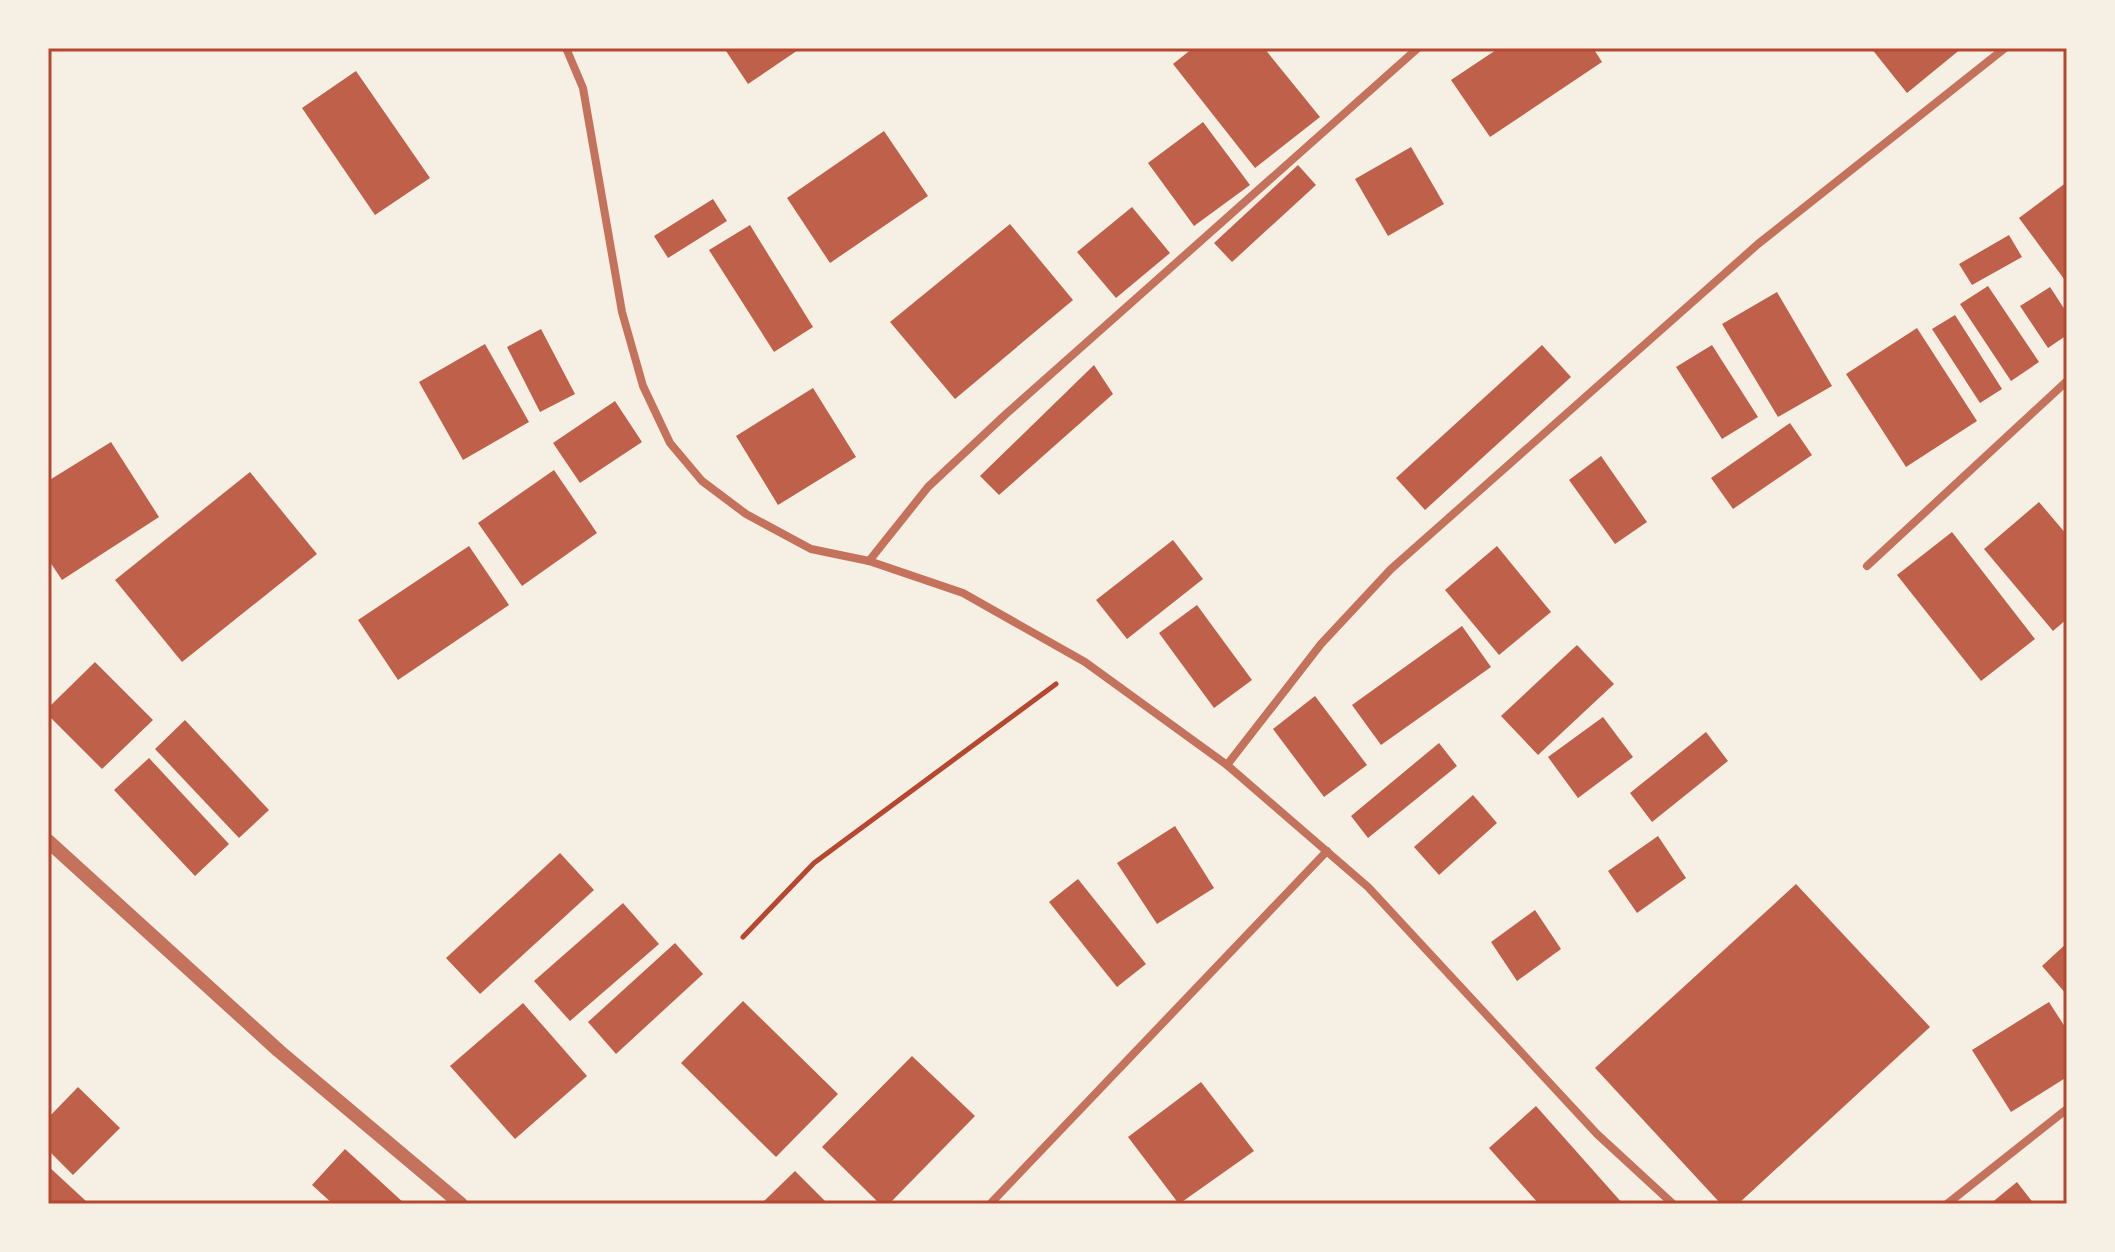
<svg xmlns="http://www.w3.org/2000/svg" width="2115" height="1252" viewBox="0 0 2115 1252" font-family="Lato,sans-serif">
	<rect width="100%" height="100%" fill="#f6efe4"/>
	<g fill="#bf614a">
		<polygon points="724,48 801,48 748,84"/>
		<polygon points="1193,48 1264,48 1320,117 1255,168 1173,64"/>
		<polygon points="1499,48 1593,48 1602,62 1490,137 1451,80"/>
		<polygon points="1871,48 1962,48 1907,93"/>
		<polygon points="356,71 430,178 375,215 302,108"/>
		<polygon points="1203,122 1250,185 1194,226 1148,163"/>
		<polygon points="884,131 928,196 830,263 787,198"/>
		<polygon points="1411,147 1444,204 1388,236 1355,179"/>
		<polygon points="1298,165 1316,185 1232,262 1214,243"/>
		<polygon points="2067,182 2067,283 2019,218"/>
		<polygon points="713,199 727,221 668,258 654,236"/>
		<polygon points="1132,207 1170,253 1116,298 1077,252"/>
		<polygon points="1010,224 1073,300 955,399 890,322"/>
		<polygon points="750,225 813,327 774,352 709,250"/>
		<polygon points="2009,235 2022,257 1972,285 1959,264"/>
		<polygon points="1988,286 2039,362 2011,381 1960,304"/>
		<polygon points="2050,287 2067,313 2067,335 2048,348 2020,306"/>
		<polygon points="1777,292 1832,386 1778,417 1722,324"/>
		<polygon points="1955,315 2002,389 1980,403 1932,329"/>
		<polygon points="1917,328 1977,421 1906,467 1846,374"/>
		<polygon points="541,329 575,394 540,412 507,347"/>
		<polygon points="485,344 529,422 463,460 419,382"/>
		<polygon points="1542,345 1571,377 1425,510 1396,478"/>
		<polygon points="1712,345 1758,417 1722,439 1676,367"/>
		<polygon points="1094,365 1113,394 999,495 980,476"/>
		<polygon points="813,388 856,457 778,505 736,436"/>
		<polygon points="615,401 642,442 580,483 553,443"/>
		<polygon points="1790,423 1812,455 1733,509 1711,478"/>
		<polygon points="111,442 159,517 62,580 48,559 48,481"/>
		<polygon points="1601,456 1647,522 1615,544 1569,480"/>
		<polygon points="554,470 597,533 522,586 478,523"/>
		<polygon points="250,472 317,554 182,662 115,580"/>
		<polygon points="2039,502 2067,535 2067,619 2053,631 1984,549"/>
		<polygon points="1952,532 2035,639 1981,681 1897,575"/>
		<polygon points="1173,540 1203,579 1127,639 1096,600"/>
		<polygon points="469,546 509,605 398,680 358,620"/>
		<polygon points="1497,546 1551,612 1499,655 1445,590"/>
		<polygon points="1197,605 1252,680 1214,708 1159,633"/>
		<polygon points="1462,626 1491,667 1381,745 1352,705"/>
		<polygon points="1577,645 1614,684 1538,755 1501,716"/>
		<polygon points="95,662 153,720 102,769 48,715 48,708"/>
		<polygon points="1315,696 1367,765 1324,797 1273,729"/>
		<polygon points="1603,717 1633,757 1578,798 1548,757"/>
		<polygon points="185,720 269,810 239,838 155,749"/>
		<polygon points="1706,732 1728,761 1652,822 1630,793"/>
		<polygon points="1439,743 1457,766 1368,838 1351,816"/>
		<polygon points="149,758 229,844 195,876 114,790"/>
		<polygon points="1473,795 1497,823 1439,875 1414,847"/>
		<polygon points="1175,826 1214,888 1157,924 1117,863"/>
		<polygon points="1658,836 1686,878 1637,913 1608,871"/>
		<polygon points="560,853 594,890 480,994 446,958"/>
		<polygon points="1078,879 1146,964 1117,987 1049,902"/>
		<polygon points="1796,884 1930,1027 1738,1204 1721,1204 1595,1068"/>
		<polygon points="623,903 659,944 570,1021 534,981"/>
		<polygon points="1535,910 1561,949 1517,981 1491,942"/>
		<polygon points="675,943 703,974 616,1054 588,1022"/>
		<polygon points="2067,943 2067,995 2042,966"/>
		<polygon points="743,1001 838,1094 776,1157 681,1063"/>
		<polygon points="2049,1002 2067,1030 2067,1077 2011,1112 1972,1050"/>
		<polygon points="523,1003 587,1076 515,1139 450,1066"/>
		<polygon points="912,1056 975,1116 889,1204 880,1204 822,1147"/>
		<polygon points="1201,1082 1254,1151 1179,1204 1128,1137"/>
		<polygon points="78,1087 120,1128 73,1175 48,1150 48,1118"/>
		<polygon points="1536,1106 1623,1204 1539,1204 1489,1148"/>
		<polygon points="345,1149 405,1204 333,1204 312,1185"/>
		<polygon points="48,1166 87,1202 48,1204"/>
		<polygon points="795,1171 828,1204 761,1204"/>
		<polygon points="2017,1182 2034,1204 1990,1204"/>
	</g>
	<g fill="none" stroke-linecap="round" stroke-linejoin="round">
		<polyline stroke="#b5482f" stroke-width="5" points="743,937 814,863 1056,684"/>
		<g stroke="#c5725c" stroke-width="8">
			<polyline points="566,48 583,88 622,312 643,386 670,443 702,481 746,514 811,549 869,561 963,593 1085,662 1227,765 1368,887 1597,1134 1673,1204"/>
			<polyline points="869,561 928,487 1006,414 1418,48"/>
			<polyline points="1867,566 2067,381"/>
			<polyline points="1227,765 1321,644 1391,569 1758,244 2005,48"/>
			<polyline points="990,1204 1327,851"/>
			<polyline points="1947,1204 2067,1109"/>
		</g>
		<polyline stroke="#c5725c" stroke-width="14" points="48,841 279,1051 461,1204"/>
	</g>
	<rect width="2115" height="1252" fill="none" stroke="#f6efe4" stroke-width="100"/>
	<rect x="50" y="50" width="2015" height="1152" fill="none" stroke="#b5482f" stroke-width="3"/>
</svg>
